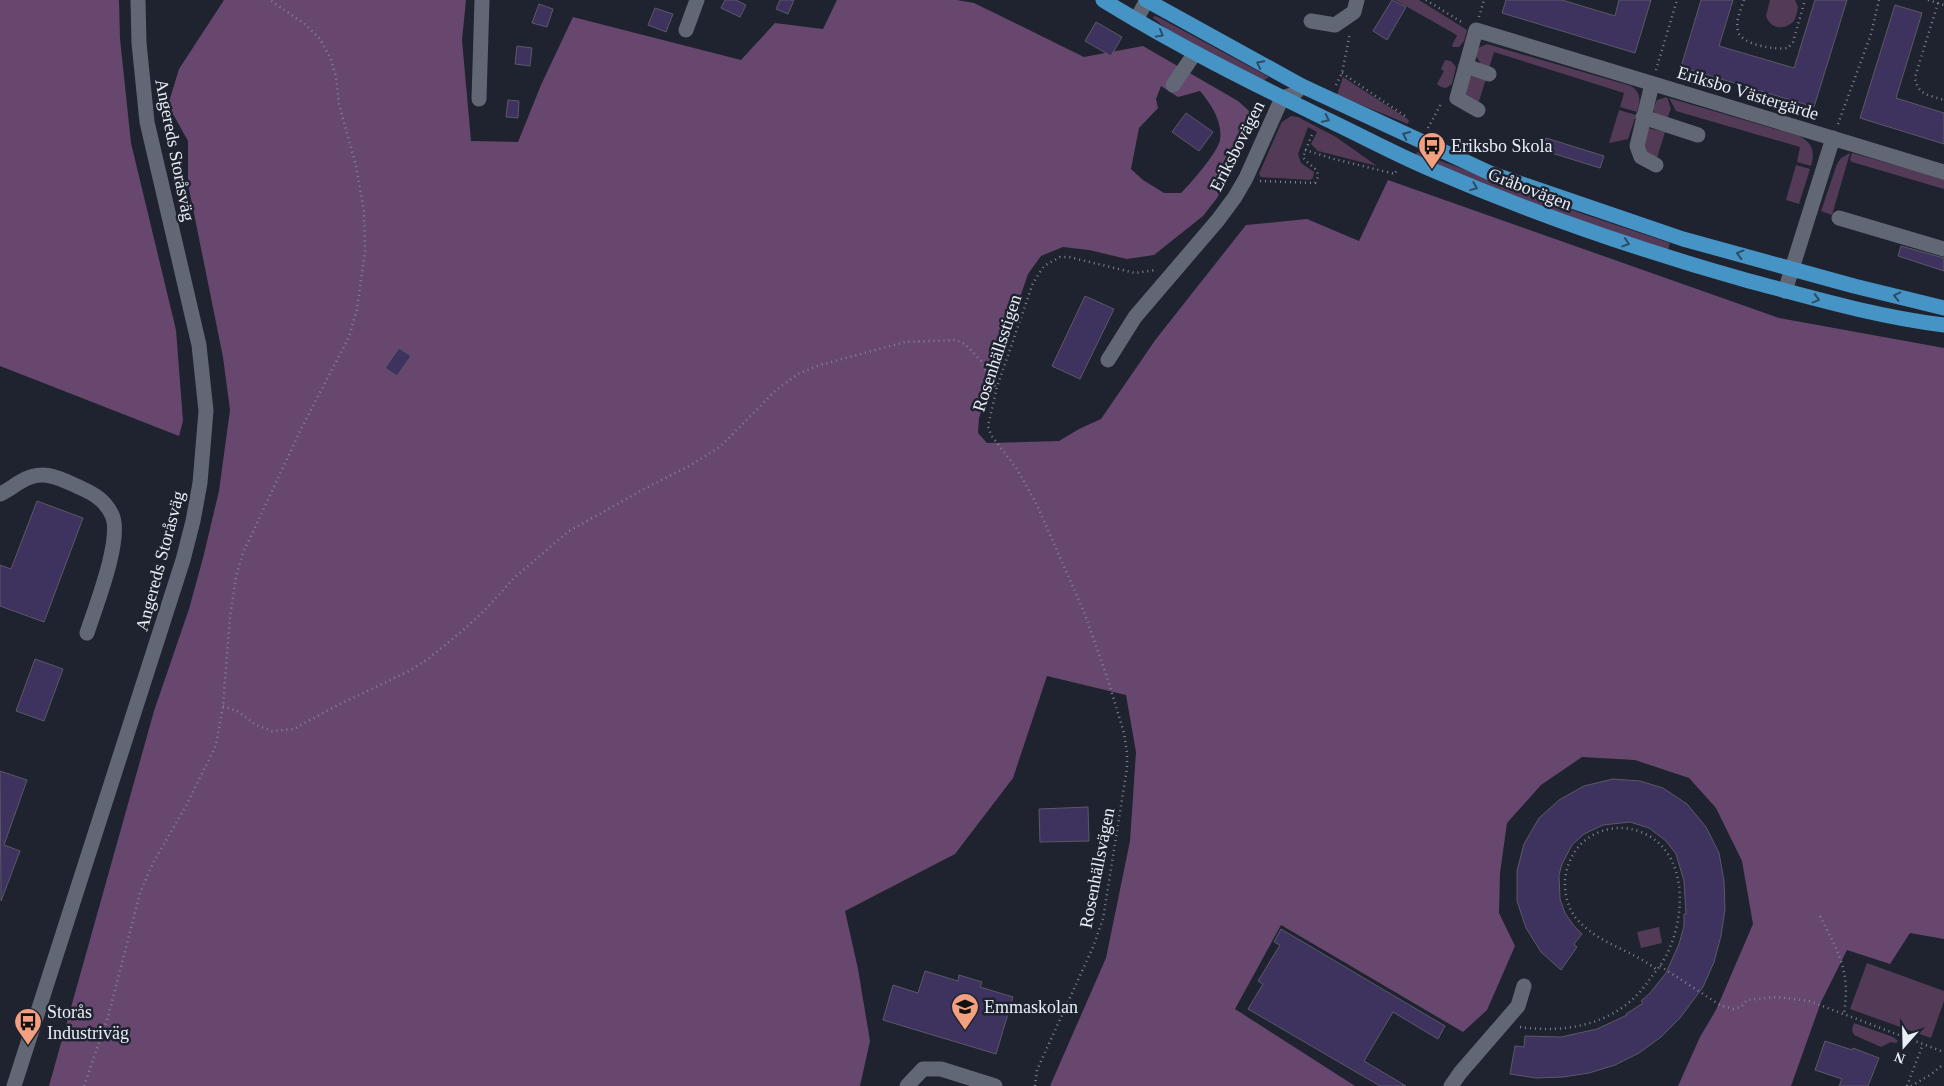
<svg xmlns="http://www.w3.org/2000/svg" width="1944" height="1086" viewBox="0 0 1944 1086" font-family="Georgia,serif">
	<rect width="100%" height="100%" fill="#1e232f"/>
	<g fill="#533b58">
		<polygon points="1395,0 1419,0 1467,30 1464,41 1459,47 1453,47 1452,45 1457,36 1455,34"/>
		<path d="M1770,0H1795L1798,7C1797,12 1796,18 1793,22C1783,31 1770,28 1766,16Z"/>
		<polygon points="1154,16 1158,17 1269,77 1263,81 1168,30 1153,18"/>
		<path d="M1487,44L1631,86C1642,93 1640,102 1637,112L1620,107L1624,93L1494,52L1489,68L1481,64L1476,56L1478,48Z"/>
		<polygon points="1445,60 1451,61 1456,67 1452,84 1446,88 1441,87 1437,84 1444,71 1441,69"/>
		<polygon points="1472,76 1486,79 1478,104 1465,94 1470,77"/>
		<polygon points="1343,77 1409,120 1408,124 1337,95"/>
		<polygon points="1667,97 1671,109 1666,121 1655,114 1653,109 1657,100"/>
		<path d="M1669,98L1799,136C1813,143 1815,152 1811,166L1797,162L1800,147L1676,111Z"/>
		<polygon points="1619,110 1636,115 1628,139 1609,143"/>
		<polygon points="1291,116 1298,117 1336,137 1377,166 1318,151 1311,144 1317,132 1308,127 1298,154 1301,163 1314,172 1313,178 1310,180 1261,177 1259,174 1279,128 1282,122"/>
		<polygon points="1648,128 1665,132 1657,158 1648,155 1643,146"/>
		<polygon points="1417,152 1580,213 1670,243 1668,250 1541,207 1416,155"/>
		<polygon points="1850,153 1832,215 1821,211 1837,164 1841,158"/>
		<polygon points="1852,153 1944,179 1944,189 1852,162 1850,160"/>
		<polygon points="1796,165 1810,169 1799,204 1786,200"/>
		<polygon points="1659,927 1662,943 1641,948 1637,932"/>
		<polygon points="1867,963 1944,991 1944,1001 1931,1038 1850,1009"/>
		<polygon points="1854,1023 1893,1037 1898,1041 1896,1043 1891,1042 1881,1047 1854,1035 1852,1030"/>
	</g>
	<g fill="#68476e" fill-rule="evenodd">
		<polygon points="0,0 119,0 120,39 131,143 176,330 183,421 179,436 0,366"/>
		<path d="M224,0H466L462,40L471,141L518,142L541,85L573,17L741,60L775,23L823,29L837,0H957L974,3L1084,57L1143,46L1238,101L1249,111V133L1237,164L1217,198L1203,216L1154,255L1127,259L1089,250L1063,247L1041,256L1028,274L979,418L978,433L987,443L1059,441L1079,429L1101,419L1156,339L1246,225L1307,219L1359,241L1388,180L1779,318L1944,348V939L1910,933L1890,964L1847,950L1821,1002L1791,1086H1678L1700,1037L1716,1010L1753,924L1742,861L1716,808L1689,778L1635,760L1582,757L1541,785L1507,823L1500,873L1499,913L1515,946L1487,1010L1463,1032L1281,925L1235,1009L1355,1086H1050L1106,958L1130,841L1136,752L1126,695L1047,676L1013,778L955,854L845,911L858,969L870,1041L860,1086H49L154,711L189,609L203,558L219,491L230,410L223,357L188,184V141L168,105L179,69ZM1161,86L1178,97L1200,91C1211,104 1223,122 1220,140C1218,152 1191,183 1181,193H1164L1143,180L1131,169L1139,128L1158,108L1156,99Z"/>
	</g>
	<g fill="#3e335e" stroke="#5b5867">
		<polygon points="725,0 736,0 746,5 740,17 721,8"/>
		<polygon points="780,0 794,0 788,14 776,9"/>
		<polygon points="1392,0 1406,7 1387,40 1373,31"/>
		<polygon points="1506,0 1562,0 1615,16 1619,0 1651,0 1635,53 1502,13"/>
		<polygon points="1701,0 1733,0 1719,46 1794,68 1815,0 1847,0 1814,107 1681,67"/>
		<polygon points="539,4 553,9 547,27 532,23"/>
		<polygon points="1895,5 1922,13 1896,98 1944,113 1944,144 1860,118"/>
		<polygon points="655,8 673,14 666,32 648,25"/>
		<polygon points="1096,22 1122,37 1111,56 1085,41"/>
		<polygon points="517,46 532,48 530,66 515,64"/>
		<polygon points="508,100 519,101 518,118 506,117"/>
		<polygon points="1186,113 1213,132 1199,151 1172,132"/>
		<polygon points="1546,138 1604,156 1600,168 1542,150"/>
		<polygon points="1901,246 1944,258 1944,271 1898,256"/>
		<polygon points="1085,296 1114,309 1080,379 1052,366"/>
		<polygon points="399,348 411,356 397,376 385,368"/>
		<polygon points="37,501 83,518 44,622 0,606 0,565 11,569"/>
		<polygon points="35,659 63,669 44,721 16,711"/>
		<polygon points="0,771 27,780 4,845 20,851 1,901"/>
		<polygon points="1613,779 1640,781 1663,788 1687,804 1706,827 1719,853 1724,881 1725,909 1721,936 1714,962 1703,987 1680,1018 1661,1037 1639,1053 1615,1065 1589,1073 1563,1077 1536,1078 1510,1074 1515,1046 1524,1047 1525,1036 1561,1037 1597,1029 1627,1015 1626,1014 1643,1003 1641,1001 1650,993 1666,973 1679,944 1684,926 1684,914 1686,914 1684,881 1676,854 1666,841 1649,828 1630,822 1603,825 1584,834 1572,845 1562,864 1559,875 1560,899 1565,913 1574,926 1582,934 1574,944 1577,947 1561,970 1541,952 1526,928 1517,901 1517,871 1524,844 1539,818 1559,800 1584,786"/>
		<polygon points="1088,807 1089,841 1040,842 1039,809"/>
		<polygon points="1281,929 1445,1026 1438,1039 1393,1012 1364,1061 1406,1086 1380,1086 1248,1009 1263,984 1258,981 1280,945 1274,942"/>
		<polygon points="925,971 958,981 959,975 982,982 980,987 1013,997 996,1054 883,1020 893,985 918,993"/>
		<polygon points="1825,1041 1852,1050 1853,1048 1879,1058 1868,1086 1839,1086 1842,1079 1815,1070"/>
	</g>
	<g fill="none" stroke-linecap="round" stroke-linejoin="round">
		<g stroke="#80858f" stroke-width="2.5" stroke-dasharray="1 4" stroke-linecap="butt">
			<polyline points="1426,0 1463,23"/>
			<path d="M1744,0C1741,9 1735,22 1738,31C1741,45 1775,50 1788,48L1793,42L1805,0"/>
			<polyline points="1928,0 1944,5"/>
			<path d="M1938,3L1915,77C1917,95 1929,95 1944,100"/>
			<polyline points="1479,17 1484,0"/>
			<polyline points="1656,70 1677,0"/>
			<polyline points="1342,73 1405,116"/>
			<polyline points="1336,85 1342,73 1350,33"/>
			<polyline points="1838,124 1871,34 1879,0"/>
			<polyline points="1428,128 1442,102"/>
			<polyline points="1305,150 1334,159 1395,174 1396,171"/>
			<path d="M1260,181L1315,183C1324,169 1309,167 1303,157L1313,132"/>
			<polyline points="223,706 237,711 256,725 272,731 294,729 334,707 409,671 428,659 461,632 484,611 514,578 569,531 646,488 691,465 721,446 776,390 798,374 820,365 905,342 956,340 965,344 982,362 990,383 997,387"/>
			<path d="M1820,916C1838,952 1851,971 1844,1013"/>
			<polyline points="1660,966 1720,1005 1733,1009 1741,1007 1747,1000 1778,997 1809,1001 1944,1052"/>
			<path d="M1520,1027C1562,1033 1607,1026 1637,995C1645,987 1650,978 1657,970C1686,933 1694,853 1641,832C1626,826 1611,827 1597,833C1582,840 1573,851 1568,866C1562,882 1565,903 1575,917C1597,944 1631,949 1657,970"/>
			<polyline points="84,1086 108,1017 140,893 153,863 187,804 216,745 223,706 230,617 236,576 243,553 301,429 349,337 357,309 365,251 364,211 356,166 339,104 336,77 331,59 320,39 306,25 270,0"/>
			<polyline points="1035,1086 1037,1070 1093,947 1103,919 1127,768 1127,753 1124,733 1108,680 1084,612 1037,505 1017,469 991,435 988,426 997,387 1033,283 1044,266 1060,257 1069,257 1135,273 1155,270"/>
			<polyline points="1907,1086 1923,1044"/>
			<polyline points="1911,1086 1930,1075 1944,1064"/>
		</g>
		<g stroke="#616775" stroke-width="15">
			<polyline points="1136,20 1147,0"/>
			<polyline points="1311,21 1335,25 1354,12 1357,0"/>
			<polyline points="686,30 697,0"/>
			<polyline points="1466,66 1457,98 1478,110"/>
			<polyline points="1489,74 1466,66 1476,30 1944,172"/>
			<polyline points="1652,84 1637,146 1641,157 1656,165"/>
			<polyline points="1173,85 1195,53"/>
			<polyline points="479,99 482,0"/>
			<polyline points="1643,117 1698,135"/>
			<polyline points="1839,218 1944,249"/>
			<polyline points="1785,291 1833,138"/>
			<polyline points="1108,360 1135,317 1218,220 1235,197 1246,178 1282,98 1294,94 1302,86"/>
			<path d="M0,494C7,491 13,486 20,482C43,468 59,478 81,488C94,494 105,500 112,515C123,538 95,608 87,633"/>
			<polyline points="14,1086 183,560 193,521 200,483 206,411 199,345 147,122 139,43 138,0"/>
			<polyline points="907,1086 923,1069 941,1069 995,1086"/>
			<polyline points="1451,1086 1460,1073 1518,1006 1524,986"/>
		</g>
		<g stroke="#4694c5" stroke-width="15">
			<path d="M1103,0C1176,45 1252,83 1328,120C1364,137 1399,156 1435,171C1537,215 1642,251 1749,281C1813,298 1878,317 1944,325"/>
			<polyline points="1146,0 1302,86 1490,173 1683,239 1854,286 1944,308"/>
		</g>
	</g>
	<defs><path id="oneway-chevron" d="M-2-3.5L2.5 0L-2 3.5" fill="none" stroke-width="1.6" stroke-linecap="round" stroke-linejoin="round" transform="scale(1.25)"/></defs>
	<g stroke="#2c4b64">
		<use href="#oneway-chevron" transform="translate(1160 34) rotate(29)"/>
		<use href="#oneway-chevron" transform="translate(1260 64) rotate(-152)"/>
		<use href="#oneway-chevron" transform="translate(1326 119) rotate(26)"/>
		<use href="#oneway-chevron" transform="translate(1406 135) rotate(-155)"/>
		<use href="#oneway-chevron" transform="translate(1474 187) rotate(22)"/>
		<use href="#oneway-chevron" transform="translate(1626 243) rotate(18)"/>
		<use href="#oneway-chevron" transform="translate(1740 254) rotate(-165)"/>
		<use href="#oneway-chevron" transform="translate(1897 296) rotate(-167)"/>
		<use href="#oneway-chevron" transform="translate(1816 299) rotate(15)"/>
	</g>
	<defs>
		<symbol id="bus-pin" viewBox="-11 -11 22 30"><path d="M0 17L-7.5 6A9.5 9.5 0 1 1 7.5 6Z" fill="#f2a07f" stroke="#1e232f"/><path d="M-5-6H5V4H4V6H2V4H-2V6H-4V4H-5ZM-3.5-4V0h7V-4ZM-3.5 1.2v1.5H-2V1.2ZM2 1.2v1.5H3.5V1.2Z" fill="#111"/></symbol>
		<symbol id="school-pin" viewBox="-11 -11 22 30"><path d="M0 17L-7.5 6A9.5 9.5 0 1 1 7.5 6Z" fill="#f2a07f" stroke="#1e232f"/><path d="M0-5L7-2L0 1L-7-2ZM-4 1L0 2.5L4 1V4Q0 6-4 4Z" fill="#111"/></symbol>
	</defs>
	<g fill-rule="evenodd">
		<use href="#bus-pin" x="1416" y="130" width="32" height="43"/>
		<use href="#school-pin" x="949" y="991" width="32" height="43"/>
		<use href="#bus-pin" x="12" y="1006" width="32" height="43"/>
	</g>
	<g text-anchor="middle" stroke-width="5" stroke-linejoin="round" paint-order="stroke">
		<g font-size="18" fill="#eaeef6" stroke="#1e232f">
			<text transform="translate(1748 93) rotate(17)" y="6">Eriksbo Västergärde</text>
			<text transform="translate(1237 146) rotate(-63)" y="6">Eriksbovägen</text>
			<text transform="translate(175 150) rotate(79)" y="6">Angereds Storåsväg</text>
			<text transform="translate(1530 189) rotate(21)" y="6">Gråbovägen</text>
			<text transform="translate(997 353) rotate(-72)" y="6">Rosenhällsstigen</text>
			<text transform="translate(160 561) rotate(-75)" y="6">Angereds Storåsväg</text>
			<text transform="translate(1097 868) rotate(-79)" y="6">Rosenhällsvägen</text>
		</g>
		<g font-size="18" fill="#eaeef6" stroke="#1e232f" text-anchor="start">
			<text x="1451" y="152">Eriksbo Skola</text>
			<text x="984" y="1013">Emmaskolan</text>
			<text x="47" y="1018">Storås<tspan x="47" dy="21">Industriväg</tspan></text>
		</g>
	</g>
	<g transform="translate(1904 1046) rotate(200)" stroke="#1e232f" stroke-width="4" paint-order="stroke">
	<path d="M0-4L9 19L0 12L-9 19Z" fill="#eaeef6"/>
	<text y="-8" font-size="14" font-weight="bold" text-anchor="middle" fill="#eaeef6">N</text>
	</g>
</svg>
